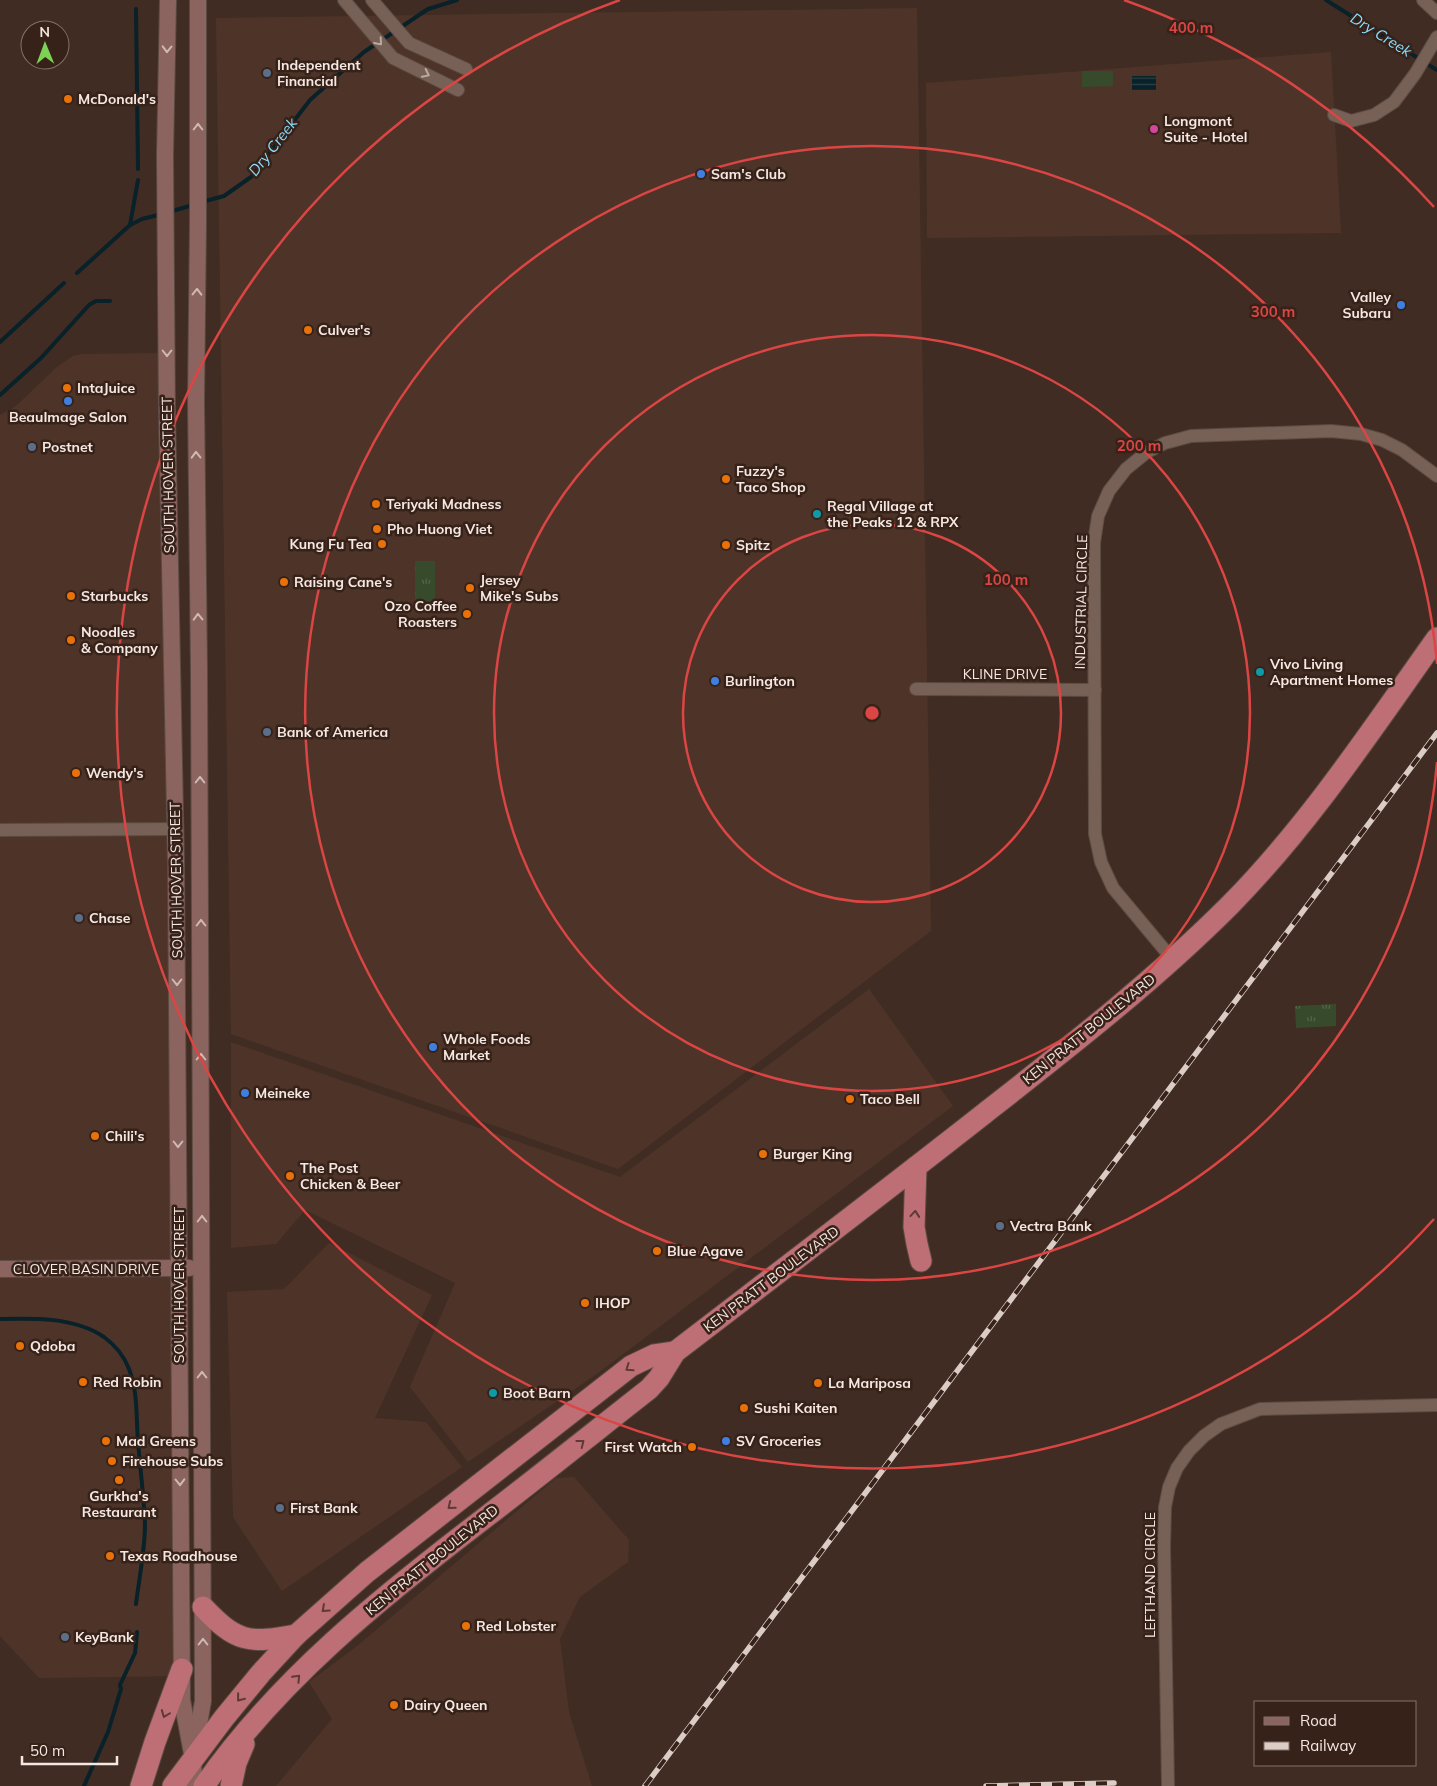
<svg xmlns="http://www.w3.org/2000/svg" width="1437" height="1786" viewBox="0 0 1437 1786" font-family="Mulish,sans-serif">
	<defs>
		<pattern id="grass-tufts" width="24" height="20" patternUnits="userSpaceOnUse" patternTransform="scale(1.25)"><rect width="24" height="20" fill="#374b2c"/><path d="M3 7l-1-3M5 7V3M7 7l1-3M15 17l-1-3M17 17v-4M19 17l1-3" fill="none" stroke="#55654a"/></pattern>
		<pattern id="water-rules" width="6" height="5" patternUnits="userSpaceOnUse" patternTransform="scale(1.25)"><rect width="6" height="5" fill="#092129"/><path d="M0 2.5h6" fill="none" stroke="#2d4148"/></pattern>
	</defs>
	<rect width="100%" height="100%" fill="#402c22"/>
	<g fill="#4e3428">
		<polygon points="917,8 931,931 618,1169 231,1034 216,18"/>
		<polygon points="1331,52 1341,233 927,238 926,83"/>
		<polygon points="167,353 179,1267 0,1269 0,415 16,406 58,366 73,356 82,354"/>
		<polygon points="869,989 953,1106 594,1376 468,1462 410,1387 455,1283 305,1210 276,1244 231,1248 231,1042 620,1177"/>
		<polygon points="329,1243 432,1295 375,1418 426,1422 462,1467 282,1591 233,1517 227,1292 284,1289"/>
		<polygon points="178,1269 180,1676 39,1678 0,1636 0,1271"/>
		<polygon points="574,1477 629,1540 628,1562 580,1597 560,1639 569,1712 592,1786 276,1786 332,1719 309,1682 357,1646 556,1478"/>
	</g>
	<g fill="url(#grass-tufts)">
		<rect x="415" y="561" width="20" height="40"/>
		<polygon points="1336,1004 1336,1026 1296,1028 1295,1006"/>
	</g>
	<polygon fill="#374b2c" points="1082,71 1113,71 1113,86 1082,87"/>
	<rect fill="url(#water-rules)" x="1132" y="76" width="24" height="14"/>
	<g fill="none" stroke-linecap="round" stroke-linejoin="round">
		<g stroke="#092129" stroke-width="4">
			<polyline points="1326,0 1437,70"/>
			<polyline points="136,9 138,169"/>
			<polyline points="202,202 224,196 251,177 310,100 364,52 428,9 457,0"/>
			<polyline points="169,212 193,205"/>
			<polyline points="130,225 138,180"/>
			<polyline points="77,273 130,225 142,219 162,214"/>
			<polyline points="0,342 64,283"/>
			<polyline points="0,395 41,358 89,305 96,301 110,301"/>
			<path d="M0,1319C33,1318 75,1317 104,1337C115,1345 124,1356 129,1369C138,1391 136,1417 138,1441C140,1468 144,1497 145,1524C145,1550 139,1579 136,1604"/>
			<polyline points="84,1786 108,1732 121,1689 120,1685 135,1653 137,1632"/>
		</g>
		<defs>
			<g id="street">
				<polyline points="344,0 393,58 458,90"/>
				<polyline points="372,0 409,43 466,69"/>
				<polyline points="1423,0 1437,13"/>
				<polyline points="1334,115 1351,121 1374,115 1394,102 1415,74 1437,37"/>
				<polyline points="916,689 1095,690"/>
				<polyline points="0,830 175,829"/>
				<polyline points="1173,960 1113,888 1101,862 1095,834 1094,543 1098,516 1109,491 1126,469 1147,452 1165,443 1191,436 1331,431 1361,434 1382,440 1402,450 1437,476"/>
				<polyline points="1168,1786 1164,1547 1165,1507 1169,1487 1177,1468 1189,1451 1204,1436 1221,1424 1260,1409 1437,1405"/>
			</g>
			<g id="secondary">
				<polyline points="168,0 165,156 167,416 176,864 182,1700 193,1759 194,1786"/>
				<polyline points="0,1269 189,1268"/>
				<polyline points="195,1747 203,1701 199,670 196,401 198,223 198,0"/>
			</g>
			<g id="highway">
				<polyline points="916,1167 914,1227 917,1244 921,1261"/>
				<path d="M203,1607C236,1642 248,1644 296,1635"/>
				<polyline points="141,1786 155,1742 182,1669"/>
				<polyline points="173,1786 224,1718 261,1673 296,1635 367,1572 631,1366 654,1355 675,1352"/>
				<path d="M204,1786C278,1680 380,1598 482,1520C538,1477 593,1433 649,1389L659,1378L675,1352C778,1273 882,1194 985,1113C1069,1047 1154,981 1230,905C1309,825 1372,729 1437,638"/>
				<polyline points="231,1786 236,1763 244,1744"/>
			</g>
		</defs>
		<use href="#street" stroke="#5c4b43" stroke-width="14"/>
		<use href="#secondary" stroke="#5c4b43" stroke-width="18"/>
		<use href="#highway" stroke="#5c4b43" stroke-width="23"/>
		<use href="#street" stroke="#776055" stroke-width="12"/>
		<use href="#secondary" stroke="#8c645f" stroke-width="16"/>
		<use href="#highway" stroke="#bd6f75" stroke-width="21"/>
		<defs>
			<g id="rail">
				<polyline points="645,1786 1437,733"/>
				<polyline points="986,1786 1114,1783"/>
			</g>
		</defs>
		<use href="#rail" stroke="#dbccc6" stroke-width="5.5"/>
		<use href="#rail" stroke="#362219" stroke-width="4" stroke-dasharray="11" stroke-linecap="butt"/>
	</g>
	<defs><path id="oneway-chevron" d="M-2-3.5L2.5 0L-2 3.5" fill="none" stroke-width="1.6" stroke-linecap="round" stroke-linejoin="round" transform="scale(1.25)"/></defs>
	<g stroke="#bcaaa2">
		<use href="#oneway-chevron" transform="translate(379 42) rotate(49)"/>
		<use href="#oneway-chevron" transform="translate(426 74) rotate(26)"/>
	</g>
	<g stroke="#d0b9b4">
		<use href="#oneway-chevron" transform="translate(167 49) rotate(91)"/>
		<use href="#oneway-chevron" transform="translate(198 127) rotate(-90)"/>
		<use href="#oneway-chevron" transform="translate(197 292) rotate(-89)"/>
		<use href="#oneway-chevron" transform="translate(167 353) rotate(90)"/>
		<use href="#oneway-chevron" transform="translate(196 455) rotate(-91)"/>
		<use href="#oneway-chevron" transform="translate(198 617) rotate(-91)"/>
		<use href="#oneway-chevron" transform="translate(200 780) rotate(-90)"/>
		<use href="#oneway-chevron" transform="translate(201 923) rotate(-90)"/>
		<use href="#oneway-chevron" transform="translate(177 982) rotate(90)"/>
		<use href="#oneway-chevron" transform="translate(201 1057) rotate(-90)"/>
		<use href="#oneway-chevron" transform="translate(178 1144) rotate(90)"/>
		<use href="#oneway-chevron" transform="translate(202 1219) rotate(-90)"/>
		<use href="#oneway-chevron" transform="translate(202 1375) rotate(-90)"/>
		<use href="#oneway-chevron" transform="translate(180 1482) rotate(89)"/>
		<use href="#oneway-chevron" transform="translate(203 1642) rotate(-90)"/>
	</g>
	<g stroke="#5e3935">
		<use href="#oneway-chevron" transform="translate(915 1214) rotate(-85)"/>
		<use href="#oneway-chevron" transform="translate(629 1368) rotate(145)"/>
		<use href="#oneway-chevron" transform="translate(581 1443) rotate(-38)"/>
		<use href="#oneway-chevron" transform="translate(451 1506) rotate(141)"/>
		<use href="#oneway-chevron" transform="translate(325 1609) rotate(138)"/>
		<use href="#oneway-chevron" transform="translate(297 1678) rotate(-46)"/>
		<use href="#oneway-chevron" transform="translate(240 1698) rotate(129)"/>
		<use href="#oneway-chevron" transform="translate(165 1714) rotate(111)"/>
	</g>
	<g fill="none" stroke="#db4544" stroke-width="2.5">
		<circle cx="872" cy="713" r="189"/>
		<circle cx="872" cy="713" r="378"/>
		<path d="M1437 762A567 567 0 1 1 1437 664"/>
		<path d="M1434 1219A756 756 0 1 1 620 0M1124 0A756 756 0 0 1 1434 207"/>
	</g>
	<g fill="#5c6f8a" stroke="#362219" stroke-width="2">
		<circle cx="267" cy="73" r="5"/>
		<circle cx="32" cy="447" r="5"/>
		<circle cx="267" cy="732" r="5"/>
		<circle cx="79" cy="918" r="5"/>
		<circle cx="1000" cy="1226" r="5"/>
		<circle cx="280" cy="1508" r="5"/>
		<circle cx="65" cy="1637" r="5"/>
	</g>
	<g fill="#e8710a" stroke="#362219" stroke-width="2">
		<circle cx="68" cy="99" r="5"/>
		<circle cx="308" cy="330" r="5"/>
		<circle cx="67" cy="388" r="5"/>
		<circle cx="726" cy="479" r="5"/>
		<circle cx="376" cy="504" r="5"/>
		<circle cx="377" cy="529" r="5"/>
		<circle cx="382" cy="544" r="5"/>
		<circle cx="726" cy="545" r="5"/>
		<circle cx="284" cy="582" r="5"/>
		<circle cx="470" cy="588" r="5"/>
		<circle cx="71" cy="596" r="5"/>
		<circle cx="467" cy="614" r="5"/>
		<circle cx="71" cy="640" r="5"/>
		<circle cx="76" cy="773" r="5"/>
		<circle cx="850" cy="1099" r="5"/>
		<circle cx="95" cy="1136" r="5"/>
		<circle cx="763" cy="1154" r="5"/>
		<circle cx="290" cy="1176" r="5"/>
		<circle cx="657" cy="1251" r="5"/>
		<circle cx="585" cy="1303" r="5"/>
		<circle cx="20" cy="1346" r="5"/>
		<circle cx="83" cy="1382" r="5"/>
		<circle cx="818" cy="1383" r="5"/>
		<circle cx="744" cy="1408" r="5"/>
		<circle cx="106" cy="1441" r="5"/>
		<circle cx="692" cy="1447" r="5"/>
		<circle cx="112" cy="1461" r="5"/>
		<circle cx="119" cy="1480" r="5"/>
		<circle cx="110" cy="1556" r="5"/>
		<circle cx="466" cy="1626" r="5"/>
		<circle cx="394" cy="1705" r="5"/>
	</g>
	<circle fill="#d1479c" stroke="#362219" stroke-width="2" cx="1154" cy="129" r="5"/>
	<g fill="#3f7fe0" stroke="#362219" stroke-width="2">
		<circle cx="701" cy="174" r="5"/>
		<circle cx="1401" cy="305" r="5"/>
		<circle cx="68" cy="401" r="5"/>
		<circle cx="715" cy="681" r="5"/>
		<circle cx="433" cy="1047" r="5"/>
		<circle cx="245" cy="1093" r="5"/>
		<circle cx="726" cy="1441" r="5"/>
	</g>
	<g fill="#0f9aa8" stroke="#362219" stroke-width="2">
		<circle cx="817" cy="514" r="5"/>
		<circle cx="1260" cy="672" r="5"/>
		<circle cx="493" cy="1393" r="5"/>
	</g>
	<g text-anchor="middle" stroke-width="5" stroke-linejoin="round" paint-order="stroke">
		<g font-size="14" font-weight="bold" fill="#f5e7e1" stroke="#362219" text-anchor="start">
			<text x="277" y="70">Independent<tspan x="277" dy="16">Financial</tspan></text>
			<text x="78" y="104">McDonald's</text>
			<text x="1164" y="126">Longmont<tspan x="1164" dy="16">Suite - Hotel</tspan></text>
			<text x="711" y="179">Sam's Club</text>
			<text x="1391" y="302" text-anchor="end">Valley<tspan x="1391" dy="16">Subaru</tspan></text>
			<text x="318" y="335">Culver's</text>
			<text x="77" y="393">IntaJuice</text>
			<text x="68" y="422" text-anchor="middle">BeauImage Salon</text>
			<text x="42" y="452">Postnet</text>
			<text x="736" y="476">Fuzzy's<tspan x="736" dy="16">Taco Shop</tspan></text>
			<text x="386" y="509">Teriyaki Madness</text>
			<text x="827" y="511">Regal Village at<tspan x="827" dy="16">the Peaks 12 &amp; RPX</tspan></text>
			<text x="387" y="534">Pho Huong Viet</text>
			<text x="372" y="549" text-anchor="end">Kung Fu Tea</text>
			<text x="736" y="550">Spitz</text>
			<text x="480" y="585">Jersey<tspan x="480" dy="16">Mike's Subs</tspan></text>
			<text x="294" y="587">Raising Cane's</text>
			<text x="81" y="601">Starbucks</text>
			<text x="457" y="611" text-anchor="end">Ozo Coffee<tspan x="457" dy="16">Roasters</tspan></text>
			<text x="81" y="637">Noodles<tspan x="81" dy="16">&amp; Company</tspan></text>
			<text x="1270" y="669">Vivo Living<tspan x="1270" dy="16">Apartment Homes</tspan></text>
			<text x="725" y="686">Burlington</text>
			<text x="277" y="737">Bank of America</text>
			<text x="86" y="778">Wendy's</text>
			<text x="89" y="923">Chase</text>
			<text x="443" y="1044">Whole Foods<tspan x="443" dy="16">Market</tspan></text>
			<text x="255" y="1098">Meineke</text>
			<text x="860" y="1104">Taco Bell</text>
			<text x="105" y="1141">Chili's</text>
			<text x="773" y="1159">Burger King</text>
			<text x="300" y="1173">The Post<tspan x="300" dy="16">Chicken &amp; Beer</tspan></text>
			<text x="1010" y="1231">Vectra Bank</text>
			<text x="667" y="1256">Blue Agave</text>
			<text x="595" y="1308">IHOP</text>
			<text x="30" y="1351">Qdoba</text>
			<text x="93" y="1387">Red Robin</text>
			<text x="828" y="1388">La Mariposa</text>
			<text x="503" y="1398">Boot Barn</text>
			<text x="754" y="1413">Sushi Kaiten</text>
			<text x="116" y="1446">Mad Greens</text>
			<text x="736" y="1446">SV Groceries</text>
			<text x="682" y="1452" text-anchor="end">First Watch</text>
			<text x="122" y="1466">Firehouse Subs</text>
			<text x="119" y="1501" text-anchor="middle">Gurkha's<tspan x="119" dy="16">Restaurant</tspan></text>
			<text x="290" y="1513">First Bank</text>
			<text x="120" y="1561">Texas Roadhouse</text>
			<text x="476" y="1631">Red Lobster</text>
			<text x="75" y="1642">KeyBank</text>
			<text x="404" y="1710">Dairy Queen</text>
		</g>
		<g font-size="14" fill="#f5e7e1" stroke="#362219">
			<text transform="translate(168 475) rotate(-91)" y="5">SOUTH HOVER STREET</text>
			<text transform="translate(1081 602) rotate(-89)" y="5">INDUSTRIAL CIRCLE</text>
			<text x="1005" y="679">KLINE DRIVE</text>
			<text transform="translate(176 880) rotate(-91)" y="5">SOUTH HOVER STREET</text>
			<text transform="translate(1089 1029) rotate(-39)" y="5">KEN PRATT BOULEVARD</text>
			<text x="86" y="1274">CLOVER BASIN DRIVE</text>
			<text transform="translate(771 1279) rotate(-37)" y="5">KEN PRATT BOULEVARD</text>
			<text transform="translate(179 1285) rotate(-90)" y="5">SOUTH HOVER STREET</text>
			<text transform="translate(432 1560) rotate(-39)" y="5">KEN PRATT BOULEVARD</text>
			<text transform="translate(1150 1575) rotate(-90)" y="5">LEFTHAND CIRCLE</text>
		</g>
		<g font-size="15" font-style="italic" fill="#8cddfd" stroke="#362219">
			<text transform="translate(1381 35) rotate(32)" y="5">Dry Creek</text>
			<text transform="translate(273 147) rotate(-52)" y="5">Dry Creek</text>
		</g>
	</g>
	<circle cx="872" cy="713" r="8" fill="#db4544" stroke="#362219" stroke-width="2.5"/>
	<g font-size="15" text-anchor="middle" font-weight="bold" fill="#db4544" stroke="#362219" stroke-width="5" stroke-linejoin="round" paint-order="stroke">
		<text x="1191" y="33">400 m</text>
		<text x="1273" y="317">300 m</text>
		<text x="1139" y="451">200 m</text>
		<text x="1006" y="585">100 m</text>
	</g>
	<rect x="1254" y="1701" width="162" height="65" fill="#362219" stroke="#827169"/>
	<rect x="1264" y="1717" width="25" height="8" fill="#8c645f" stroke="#827169"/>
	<text x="1300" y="1726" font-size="15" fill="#f5e7e1">Road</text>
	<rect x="1264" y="1742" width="25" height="8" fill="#dbccc6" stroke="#827169"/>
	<text x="1300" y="1751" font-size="15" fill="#f5e7e1">Railway</text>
	<g transform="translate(45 45) rotate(359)"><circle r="24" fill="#362219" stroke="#827169"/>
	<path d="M0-4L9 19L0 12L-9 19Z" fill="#7dd154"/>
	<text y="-8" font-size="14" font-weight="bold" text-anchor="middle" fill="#f5e7e1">N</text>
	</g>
	<path d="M22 1756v8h95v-8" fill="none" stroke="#f5e7e1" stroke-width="2.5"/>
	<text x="30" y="1756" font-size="15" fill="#f5e7e1" stroke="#362219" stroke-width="4" paint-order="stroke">50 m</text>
</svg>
